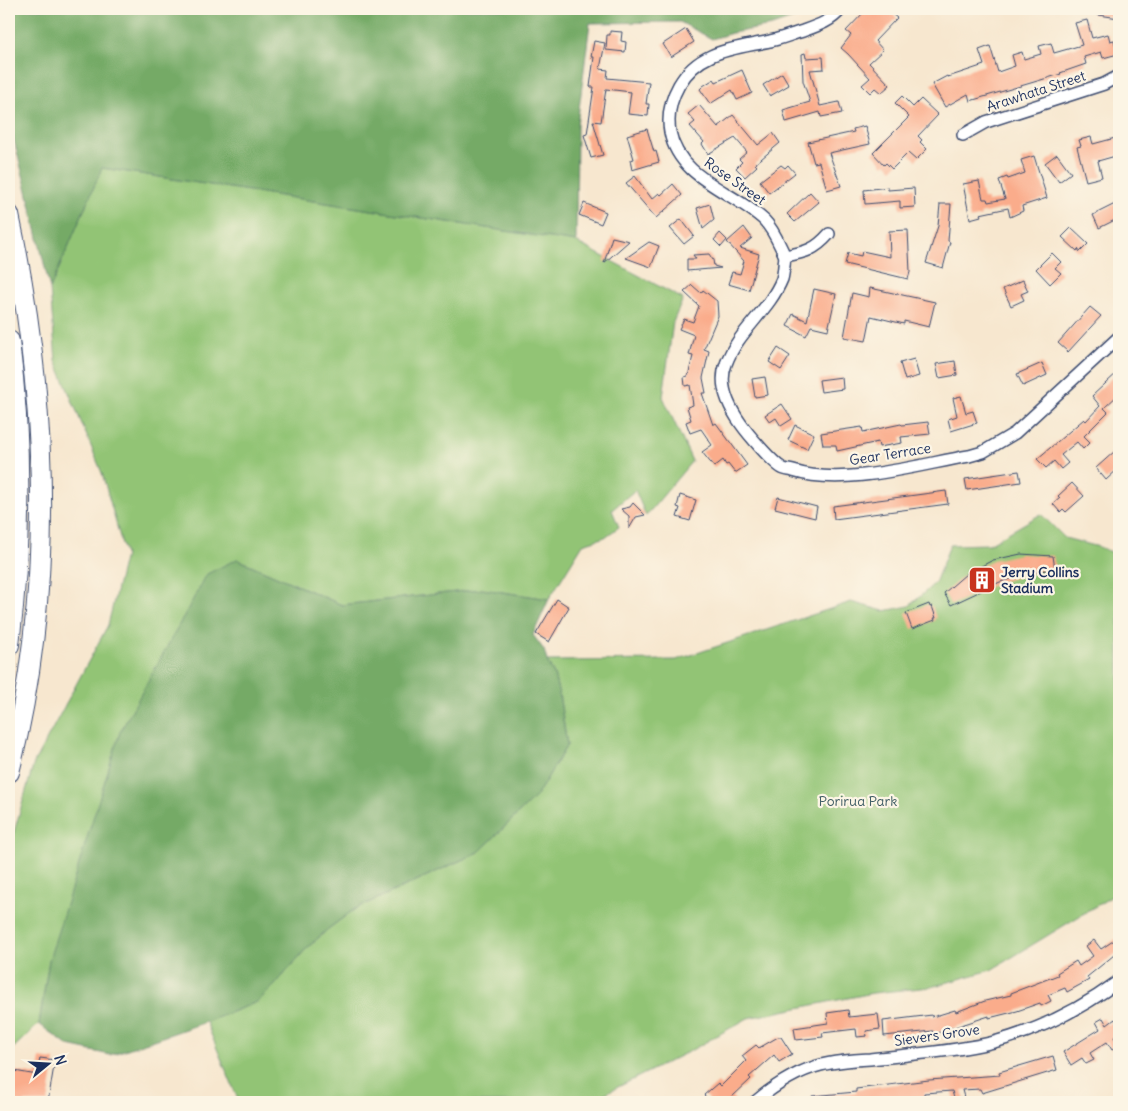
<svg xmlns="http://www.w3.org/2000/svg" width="1128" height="1111" viewBox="0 0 1128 1111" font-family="Delius,sans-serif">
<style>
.green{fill:#92c474;stroke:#567a69}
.forest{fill:#75aa66;stroke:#486c62}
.building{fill:#faac8b}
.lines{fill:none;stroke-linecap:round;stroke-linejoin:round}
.street-casing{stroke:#3c4b6f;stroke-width:14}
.highway-casing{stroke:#3c4b6f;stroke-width:22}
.street{stroke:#fff;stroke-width:11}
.highway{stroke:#fff;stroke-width:20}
.labels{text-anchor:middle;stroke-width:4.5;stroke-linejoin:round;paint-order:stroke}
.street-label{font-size:14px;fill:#1b2f5e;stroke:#fcf5e5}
.poi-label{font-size:14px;font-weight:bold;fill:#1b2f5e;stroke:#fcf5e5;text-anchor:start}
.park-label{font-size:14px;fill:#3f5c65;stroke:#fcf5e5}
</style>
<rect width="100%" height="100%" fill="#fcf5e5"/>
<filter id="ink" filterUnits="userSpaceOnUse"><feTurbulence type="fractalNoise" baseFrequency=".02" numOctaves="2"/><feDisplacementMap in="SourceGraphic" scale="10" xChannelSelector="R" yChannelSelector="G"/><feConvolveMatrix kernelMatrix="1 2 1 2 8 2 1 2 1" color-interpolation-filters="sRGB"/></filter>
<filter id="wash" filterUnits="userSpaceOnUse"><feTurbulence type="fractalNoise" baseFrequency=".0096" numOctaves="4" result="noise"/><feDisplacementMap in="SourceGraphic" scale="20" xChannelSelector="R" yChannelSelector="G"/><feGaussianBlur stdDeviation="1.12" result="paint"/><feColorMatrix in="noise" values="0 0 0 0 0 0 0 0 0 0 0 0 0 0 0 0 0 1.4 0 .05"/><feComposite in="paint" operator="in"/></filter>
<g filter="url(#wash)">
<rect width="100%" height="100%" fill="#f7e7cf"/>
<g class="green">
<polygon points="102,168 576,242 683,299 673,322 663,397 692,461 646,516 635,490 612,510 619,527 605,537 583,544 549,599 482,589 342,605 237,559 49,960 39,1024 9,1052 9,849 34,763 108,625 125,555 102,473 56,361 50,289"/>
<polygon points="1041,514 1065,538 1099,547 1119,555 1119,892 991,970 931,987 873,993 748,1018 690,1051 588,1102 239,1102 206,1022 257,1002 274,986 304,951 328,929 355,909 479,852 537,795 567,745 559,694 554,675 547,661 676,660 851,602 884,611 909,606 935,583 950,545 989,544"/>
</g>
<g class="forest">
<polygon points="16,9 818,9 814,12 772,26 732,33 712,39 680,22 590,23 577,125 576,242 102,168 50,289 27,191 9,121 9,14"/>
<polygon points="237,559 342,605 482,589 549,599 533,635 544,650 547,661 554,675 559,694 567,745 537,795 479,852 355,909 328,929 304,951 274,986 257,1002 206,1022 110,1055 68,1046 39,1024 49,960 120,732 207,574"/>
</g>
<g id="blocks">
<g class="building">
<polygon points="870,9 886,9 897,18 875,41 883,50 869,63 890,85 881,93 875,88 870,93 862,85 870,78 848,54 841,48 851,35 846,31 865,11 866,12"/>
<polygon points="1093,9 1119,9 1119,18 1092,14"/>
<polygon points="1087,20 1092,38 1108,34 1110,41 1114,40 1118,54 1103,58 1101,52 1084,57 1086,64 1060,73 1061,74 970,101 968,94 945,107 932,84 947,76 948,77 984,65 979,50 990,46 998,72 1015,66 1012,55 1022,52 1024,59 1041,54 1039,46 1051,43 1054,53 1082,45 1075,23"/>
<polygon points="686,29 694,42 671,57 663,44"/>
<polygon points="610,31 622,32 621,41 626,42 625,52 606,50 607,35 610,35"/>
<polygon points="594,41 605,43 600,69 608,70 607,78 649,82 646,104 649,104 648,116 628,114 631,92 606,89 601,122 593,121 603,155 591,158 584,135 587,134 594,87 590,87 594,57 591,57"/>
<polygon points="805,53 806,58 823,57 824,69 810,70 820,106 839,102 842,113 821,117 820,112 786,122 783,110 810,102 803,81 802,54"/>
<polygon points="742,70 752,93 737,100 732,90 710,104 700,89 703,86 714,79 716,82"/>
<polygon points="782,73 789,85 770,96 763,85"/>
<polygon points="902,96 913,107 921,99 938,115 918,136 922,140 920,142 927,149 916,160 908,153 892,169 886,163 884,165 873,153 909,117 895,103"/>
<polygon points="699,105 718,127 733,115 758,145 773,133 780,143 755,164 757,166 745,177 736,168 742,162 739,159 747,152 735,138 708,154 702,144 704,142 690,126 695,122 688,114"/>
<polygon points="865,126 870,144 829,153 841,186 827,190 819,162 814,163 808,142 854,132 853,129"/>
<polygon points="647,129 654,152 656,151 659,162 632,170 630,160 634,159 627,135"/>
<polygon points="1091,137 1093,144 1119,137 1119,155 1098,161 1102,177 1086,181 1077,147 1081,146 1079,140"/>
<polygon points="1057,154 1071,173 1059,182 1045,163"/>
<polygon points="1034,156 1047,198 1022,206 1023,211 1010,217 1008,208 980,214 981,216 970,219 963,184 979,181 983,199 987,199 988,202 1005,199 999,180 1007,177 1008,179 1025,173 1021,160"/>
<polygon points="781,165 785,168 788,165 795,173 769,193 760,181"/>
<polygon points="635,176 652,199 659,193 661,195 673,184 682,195 656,218 626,183"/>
<polygon points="888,187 888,190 914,188 915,207 900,208 900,201 865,204 864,190"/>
<polygon points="810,192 819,202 795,222 787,214"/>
<polygon points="584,203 606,212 601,224 579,215"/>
<polygon points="710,204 714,220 703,229 697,208"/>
<polygon points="940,204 951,204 948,241 950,242 943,268 926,263 938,226"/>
<polygon points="1115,204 1119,213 1119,218 1099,228 1093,215"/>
<polygon points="681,219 694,236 684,244 670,228"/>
<polygon points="744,227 752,238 740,248 759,254 749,290 728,284 732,272 740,274 744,261 727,242"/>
<polygon points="1071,228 1088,244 1080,252 1078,249 1077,251 1062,237"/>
<polygon points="908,230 910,272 908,279 845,264 848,253 861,256 862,251 890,257 889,231"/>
<polygon points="720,233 727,240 721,247 714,240"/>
<polygon points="612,237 629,241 604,263"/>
<polygon points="649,242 659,246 651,267 626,258"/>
<polygon points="1052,253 1061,262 1055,268 1061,273 1050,284 1036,269"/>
<polygon points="709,254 713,260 714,266 721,268 687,271 687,259 696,259 693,255"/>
<polygon points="1023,280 1028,291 1021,294 1024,300 1011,306 1003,289"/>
<polygon points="692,285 701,293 703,290 717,301 718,316 704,349 709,351 703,378 706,393 702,393 713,425 716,423 747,465 735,473 728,464 726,465 723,460 714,467 702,452 712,445 701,429 690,433 686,422 691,420 687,407 693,405 690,385 685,386 684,377 688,376 693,356 689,355 694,335 679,329 684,319 693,322 699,306 684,292"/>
<polygon points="870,288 935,302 929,327 904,321 904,324 871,316 866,341 844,337 852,293 869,297"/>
<polygon points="814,289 836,294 828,330 811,326 806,336 787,326 793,314 807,321"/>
<polygon points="1090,307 1101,316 1068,352 1058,343"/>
<polygon points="778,348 790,356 781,370 769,362"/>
<polygon points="914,359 919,376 905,380 900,363"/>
<polygon points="955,361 957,375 939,378 936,364"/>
<polygon points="1042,363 1047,375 1023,386 1017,374"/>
<polygon points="1119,371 1119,394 1104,408 1108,412 1084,436 1090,442 1083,449 1077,442 1061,455 1068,463 1061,469 1054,461 1046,468 1037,459 1084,419 1086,421 1100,406 1092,396"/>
<polygon points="765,377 768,395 755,397 752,379"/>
<polygon points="842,377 843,389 821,392 819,380"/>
<polygon points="961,396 966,413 973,411 977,423 951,431 948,419 957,416 953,398"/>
<polygon points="782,404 792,419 781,426 776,418 770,422 765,415"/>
<polygon points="928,422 930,434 901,437 902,443 879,447 878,442 837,451 836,445 823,445 821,433 862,427 863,432 901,424 902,425"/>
<polygon points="795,425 814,434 807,449 788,440"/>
<polygon points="1115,451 1119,455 1119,468 1106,480 1096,468"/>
<polygon points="1019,471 1021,482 967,490 965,479"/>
<polygon points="1072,483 1084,496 1066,512 1063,509 1060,512 1053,504 1060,498 1058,496"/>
<polygon points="946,491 948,504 834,519 833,506"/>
<polygon points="680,495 696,500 690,521 677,517 680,508 677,507"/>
<polygon points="778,497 817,507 815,518 775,508"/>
<polygon points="633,503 645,515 636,517 629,529 629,516 621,509 630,507"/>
<polygon points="1021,554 1053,556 1055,569 1040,571 1000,582 951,605 944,593 966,574 993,560"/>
<polygon points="557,599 569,607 549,642 536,634"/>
<polygon points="929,604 930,607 932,606 936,618 934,618 935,620 912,629 906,613"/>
<polygon points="1119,937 1119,951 1087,977 1089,980 1067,992 1065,988 1048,995 1051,1001 1041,1006 1040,1003 1017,1011 989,1018 989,1016 934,1034 933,1031 884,1036 883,1021 932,1015 932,1017 955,1010 956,1012 985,1001 1011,995 1011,993 1058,975 1057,973 1076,961 1079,966 1093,956 1086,946 1094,940 1101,949"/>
<polygon points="848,1010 849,1017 878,1014 880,1029 866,1031 867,1036 857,1037 856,1029 822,1033 823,1037 796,1040 794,1028 828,1023 827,1013"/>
<polygon points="1103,1018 1107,1025 1115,1019 1119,1025 1119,1034 1114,1037 1119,1046 1112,1050 1107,1042 1090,1053 1094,1060 1086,1064 1082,1058 1071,1065 1063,1052 1100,1029 1096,1022"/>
<polygon points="778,1037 781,1037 792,1054 779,1062 774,1055 749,1077 751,1079 732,1097 737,1102 711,1102 704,1095 718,1083 721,1086 746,1061 742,1056 756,1045 759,1048"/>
<polygon points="1053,1056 1057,1070 982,1093 980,1089 962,1090 965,1101 959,1102 955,1102 952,1091 924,1093 924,1096 881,1102 812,1102 812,1096 856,1092 856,1089 929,1080 1000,1075 999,1072"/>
<polygon points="40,1058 55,1060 48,1102 9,1102 9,1070 37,1075"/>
</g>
</g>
</g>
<g filter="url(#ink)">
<use href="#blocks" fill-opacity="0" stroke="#3c4b6f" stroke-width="1"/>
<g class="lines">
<g class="street-casing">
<g id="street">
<polyline points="963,135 986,122 1104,84 1119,76"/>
<path d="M829,234C815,250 806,252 785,256C779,244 774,230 764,220C733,191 679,179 670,132C667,115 670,101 679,85C699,50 734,49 770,41C781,39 792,34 803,31C817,26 832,21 841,9"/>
<path d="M785,256C784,263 784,272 782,279C769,311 738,331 726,364C718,384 729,407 741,424C748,434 772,462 782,468C785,470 790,470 793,471C844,487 917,465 969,456L983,452L1015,433L1119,337"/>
<path d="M755,1102C774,1086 797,1071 821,1065C837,1061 853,1060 870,1059C910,1054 954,1052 994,1042C1039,1030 1081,1009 1119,981"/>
</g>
</g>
<g class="highway-casing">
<g id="highway">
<path d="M9,215C48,398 55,589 9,772"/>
<path d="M9,341C22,443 21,544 9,645"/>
</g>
</g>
<use href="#street" class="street"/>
<use href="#highway" class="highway"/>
</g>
</g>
<defs>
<g id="building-square" transform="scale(1.4375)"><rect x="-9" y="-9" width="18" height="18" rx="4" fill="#c8321e" stroke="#fcf5e5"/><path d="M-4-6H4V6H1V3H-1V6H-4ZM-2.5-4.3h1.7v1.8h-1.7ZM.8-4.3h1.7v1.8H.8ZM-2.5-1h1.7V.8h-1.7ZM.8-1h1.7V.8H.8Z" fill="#fff"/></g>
</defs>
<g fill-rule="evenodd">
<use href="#building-square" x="982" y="580"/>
</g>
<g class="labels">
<g class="street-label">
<text transform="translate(1036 91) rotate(-18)" y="5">Arawhata Street</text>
<text transform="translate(735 181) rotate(35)" y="5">Rose Street</text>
<text transform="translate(890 454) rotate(-9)" y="5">Gear Terrace</text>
<text transform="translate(937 1035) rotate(-8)" y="5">Sievers Grove</text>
</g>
<g class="poi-label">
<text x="1001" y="577">Jerry Collins<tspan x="1001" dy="16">Stadium</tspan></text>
</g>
<g class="park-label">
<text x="858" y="806">Porirua Park</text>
</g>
</g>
<rect width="1128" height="1111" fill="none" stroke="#fcf5e5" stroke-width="30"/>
<g transform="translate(48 1064) rotate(72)" stroke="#fcf5e5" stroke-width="4" paint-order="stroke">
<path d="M0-4L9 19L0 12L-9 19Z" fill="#1b2f5e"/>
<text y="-8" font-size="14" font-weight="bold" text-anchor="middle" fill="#1b2f5e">N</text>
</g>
</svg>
